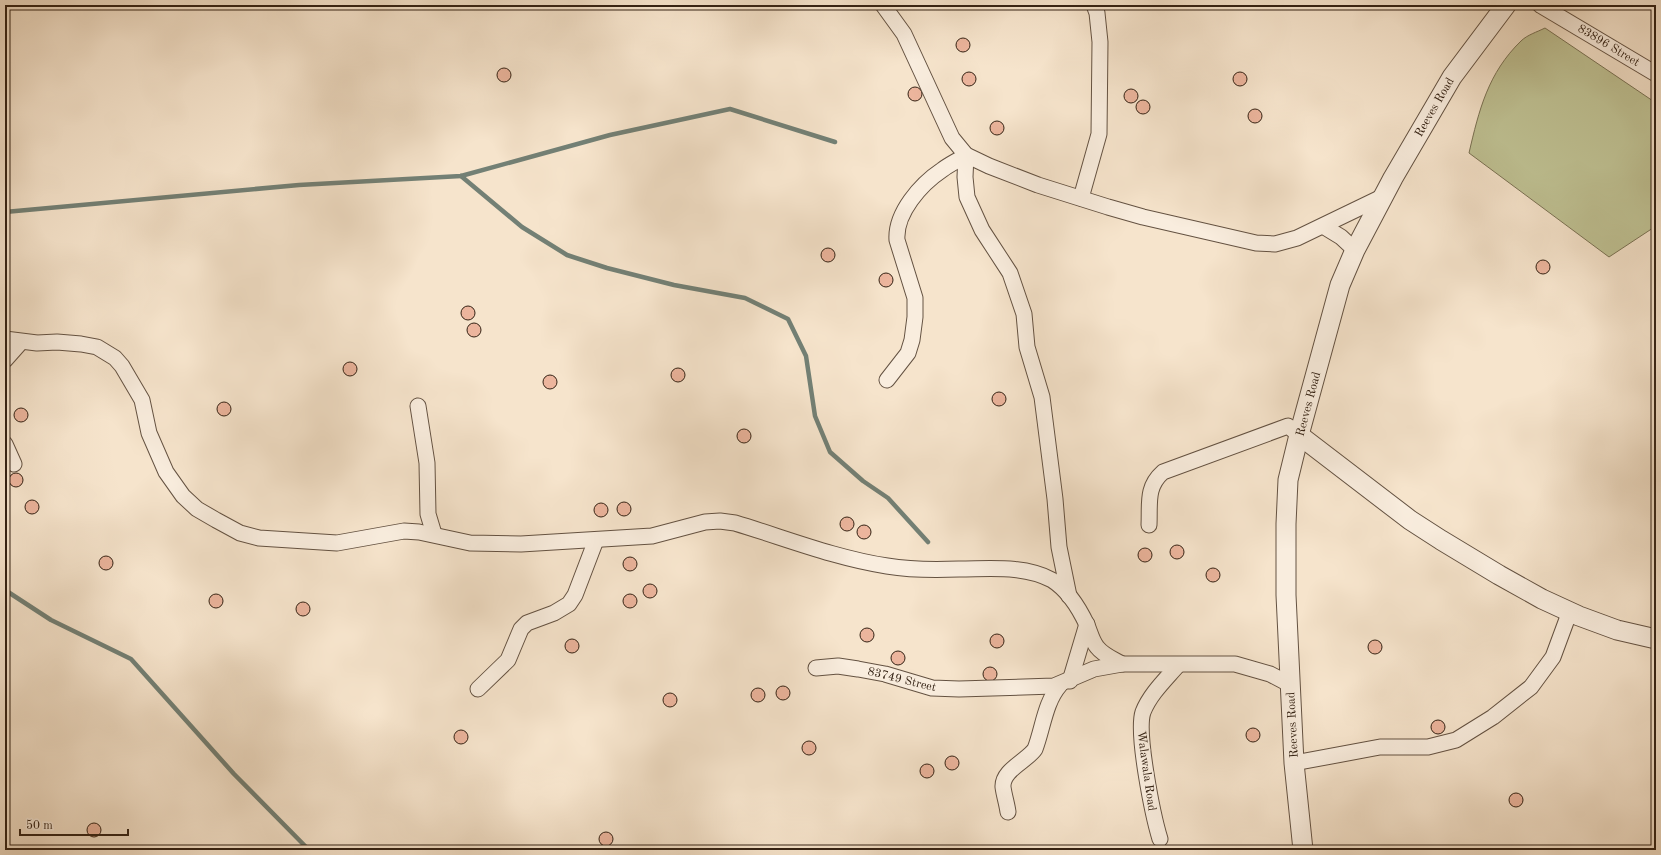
<svg xmlns="http://www.w3.org/2000/svg" width="1661" height="855" viewBox="0 0 1661 855" font-family="'Old Standard TT',serif">
<style>
.green{fill:#c0c395;stroke:#7a7254}
.lines{fill:none;stroke-linecap:round;stroke-linejoin:round}
.stream{stroke:#738075;stroke-width:4.5}
.building{fill:#ecb59d;stroke:#342214}
.minor-casing{stroke:#645242;stroke-width:17}
.tertiary-casing{stroke:#645242;stroke-width:21}
.minor{stroke:#f9edde;stroke-width:15}
.tertiary{stroke:#f9edde;stroke-width:19}
.labels{text-anchor:middle;stroke-width:3;stroke-linejoin:round;paint-order:stroke}
.street-label{font-size:12px;fill:#342214;stroke:#f9edde}
</style>
<rect width="100%" height="100%" fill="#f6e4cc"/>
<filter id="stains"><feTurbulence type="fractalNoise" baseFrequency=".005" numOctaves="4"/><feColorMatrix values="0 0 0 0 .2 0 0 0 0 .09 0 0 0 0 .02 0 0 0 .5 -.17"/></filter>
<radialGradient id="worn" r=".72"><stop offset=".6" stop-color="#630" stop-opacity="0"/><stop offset="1" stop-color="#630" stop-opacity=".3"/></radialGradient>
<path class="green" d="M1545,28L1656,103V226L1609,257L1469,153C1479,110 1488,73 1521,41C1527,35 1537,32 1545,28Z"/>
<g class="lines">
<g class="stream">
<polyline points="461,176 522,227 567,255 607,268 674,285 745,298 788,319 806,356 815,416 830,452 863,481 888,498 928,542"/>
<polyline points="5,212 299,185 461,176 610,135 730,109 835,142"/>
<polyline points="5,590 51,620 131,659 234,774 309,850"/>
</g>
</g>
<g class="building">
<circle cx="963" cy="45" r="7"/>
<circle cx="504" cy="75" r="7"/>
<circle cx="969" cy="79" r="7"/>
<circle cx="1240" cy="79" r="7"/>
<circle cx="915" cy="94" r="7"/>
<circle cx="1131" cy="96" r="7"/>
<circle cx="1143" cy="107" r="7"/>
<circle cx="1255" cy="116" r="7"/>
<circle cx="997" cy="128" r="7"/>
<circle cx="828" cy="255" r="7"/>
<circle cx="1543" cy="267" r="7"/>
<circle cx="886" cy="280" r="7"/>
<circle cx="468" cy="313" r="7"/>
<circle cx="474" cy="330" r="7"/>
<circle cx="350" cy="369" r="7"/>
<circle cx="678" cy="375" r="7"/>
<circle cx="550" cy="382" r="7"/>
<circle cx="999" cy="399" r="7"/>
<circle cx="224" cy="409" r="7"/>
<circle cx="21" cy="415" r="7"/>
<circle cx="744" cy="436" r="7"/>
<circle cx="16" cy="480" r="7"/>
<circle cx="32" cy="507" r="7"/>
<circle cx="624" cy="509" r="7"/>
<circle cx="601" cy="510" r="7"/>
<circle cx="847" cy="524" r="7"/>
<circle cx="864" cy="532" r="7"/>
<circle cx="1177" cy="552" r="7"/>
<circle cx="1145" cy="555" r="7"/>
<circle cx="106" cy="563" r="7"/>
<circle cx="630" cy="564" r="7"/>
<circle cx="1213" cy="575" r="7"/>
<circle cx="650" cy="591" r="7"/>
<circle cx="216" cy="601" r="7"/>
<circle cx="630" cy="601" r="7"/>
<circle cx="303" cy="609" r="7"/>
<circle cx="867" cy="635" r="7"/>
<circle cx="997" cy="641" r="7"/>
<circle cx="572" cy="646" r="7"/>
<circle cx="1375" cy="647" r="7"/>
<circle cx="898" cy="658" r="7"/>
<circle cx="990" cy="674" r="7"/>
<circle cx="783" cy="693" r="7"/>
<circle cx="758" cy="695" r="7"/>
<circle cx="670" cy="700" r="7"/>
<circle cx="1438" cy="727" r="7"/>
<circle cx="1253" cy="735" r="7"/>
<circle cx="461" cy="737" r="7"/>
<circle cx="809" cy="748" r="7"/>
<circle cx="952" cy="763" r="7"/>
<circle cx="927" cy="771" r="7"/>
<circle cx="1516" cy="800" r="7"/>
<circle cx="94" cy="830" r="7"/>
<circle cx="606" cy="839" r="7"/>
</g>
<g class="lines">
<g class="minor-casing">
<g id="minor">
<polyline points="883,5 904,34 952,138 966,155 989,166 1038,185 1108,207 1143,217 1256,243 1275,244 1297,238 1382,197"/>
<polyline points="1540,5 1656,74"/>
<polyline points="966,155 965,177 967,197 982,230 1010,273 1024,314 1027,347 1042,397 1055,499 1059,547 1069,596"/>
<polyline points="1081,198 1099,134 1100,42 1097,13 1094,5"/>
<polyline points="1323,226 1341,237 1355,250"/>
<path d="M5,339L37,343L57,342L81,344L97,347L115,358L122,366L142,400L149,433L166,472L183,496L197,509L216,520L240,533L259,538L337,543L404,531L419,532L470,543L521,544L652,536L705,522L720,521L735,523C785,538 835,558 887,566C911,570 935,570 959,569C990,569 1024,565 1052,580C1068,590 1079,608 1087,625C1090,632 1092,641 1097,647C1103,655 1113,659 1122,664"/>
<polyline points="5,360 21,342"/>
<path d="M887,380L908,353L912,340L915,317V298L897,240C895,213 921,184 942,170C950,164 959,160 966,155"/>
<polyline points="418,406 427,463 428,514 434,534"/>
<polyline points="5,444 14,464"/>
<path d="M1149,525C1150,503 1146,487 1163,472L1288,426L1299,435"/>
<polyline points="816,668 838,666 858,669 885,674 932,688 959,689 1054,686 1094,669 1122,664 1235,664 1270,674 1291,685"/>
<polyline points="1070,681 1087,624"/>
<polyline points="478,689 508,660 521,629 527,623 554,613 569,604 575,595 596,540"/>
<polyline points="1294,763 1380,747 1428,747 1456,740 1493,717 1531,687 1553,657 1570,611"/>
<path d="M1008,812C1007,804 1004,795 1003,787C1002,770 1027,761 1035,749C1043,728 1045,702 1060,685"/>
<path d="M1160,839C1153,816 1136,733 1143,712C1150,694 1166,679 1178,665"/>
</g>
</g>
<g class="tertiary-casing">
<g id="tertiary">
<polyline points="1299,435 1410,520 1441,540 1499,575 1542,599 1579,616 1617,630 1656,639"/>
<polyline points="1303,850 1294,763 1286,595 1286,524 1288,480 1299,435 1340,285 1355,250 1393,178 1452,77 1506,5"/>
</g>
</g>
<use href="#minor" class="minor"/>
<use href="#tertiary" class="tertiary"/>
</g>
<g class="labels">
<g class="street-label">
<text transform="translate(1609 45) rotate(31)" y="4">83896 Street</text>
<text transform="translate(1434 107) rotate(-60)" y="4">Reeves Road</text>
<text transform="translate(1308 404) rotate(-75)" y="4">Reeves Road</text>
<text transform="translate(902 679) rotate(14)" y="4">83749 Street</text>
<text transform="translate(1292 725) rotate(-93)" y="4">Reeves Road</text>
<text transform="translate(1147 771) rotate(82)" y="4">Walawala Road</text>
</g>
</g>
<rect width="1661" height="855" fill="none" stroke="#f6e4cc" stroke-width="20"/>
<rect x="6" y="6" width="1649" height="843" fill="none" stroke="#342214" stroke-width="2"/>
<rect x="10" y="10" width="1641" height="835" fill="none" stroke="#342214"/>
<path d="M20 829v6h108v-6" fill="none" stroke="#342214" stroke-width="2"/>
<text x="26" y="829" font-size="12" fill="#342214" stroke="#f9edde" stroke-width="3" paint-order="stroke">50 m</text>
<rect width="100%" height="100%" filter="url(#stains)"/>
<rect width="100%" height="100%" fill="url(#worn)"/>
</svg>
